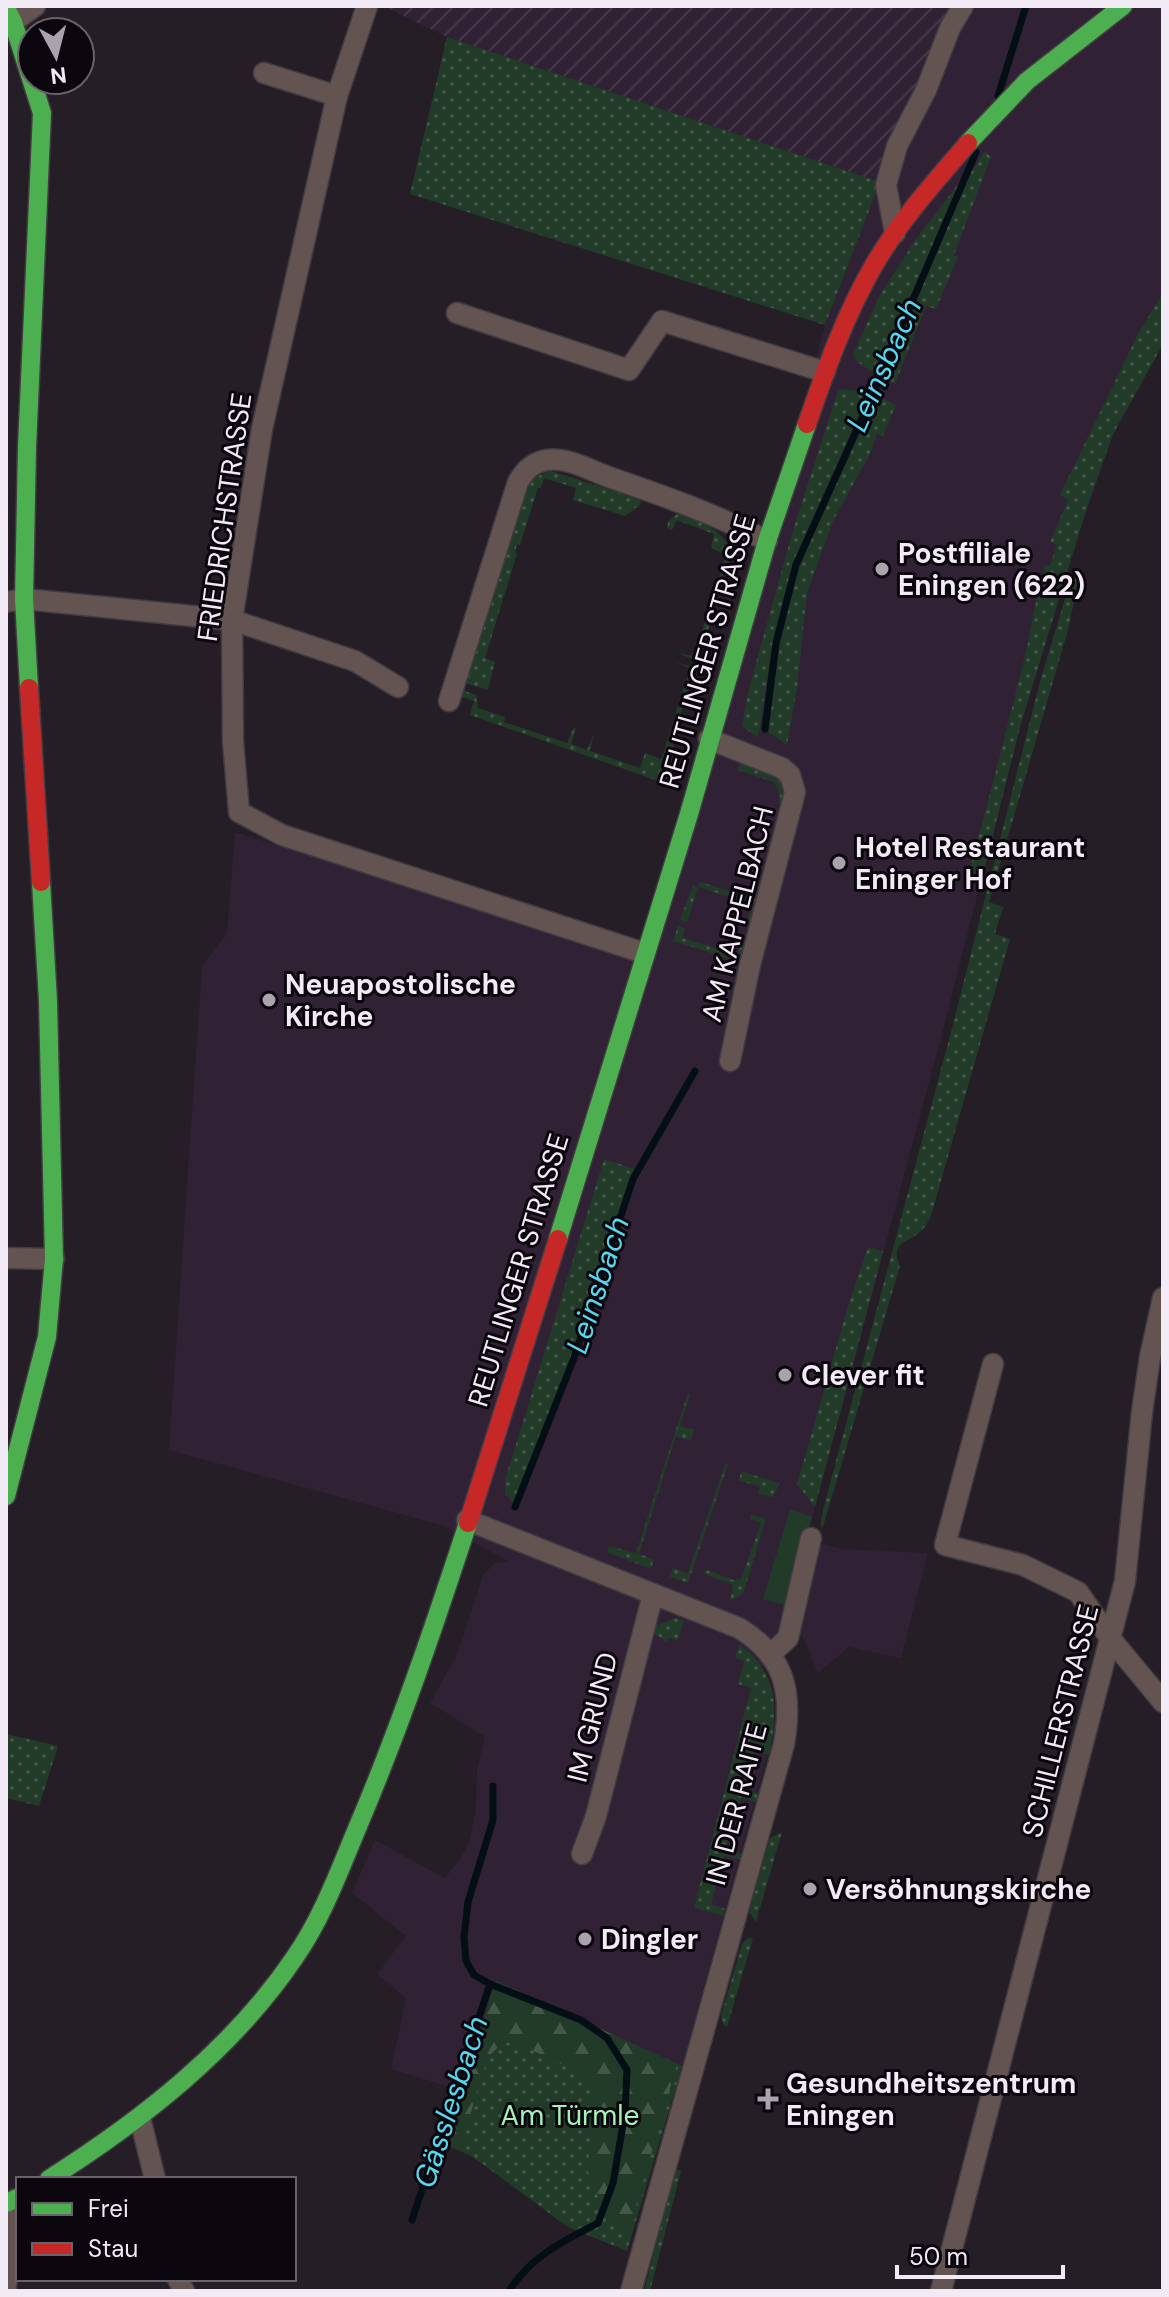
<svg xmlns="http://www.w3.org/2000/svg" width="1169" height="2297" viewBox="0 0 1169 2297" font-family="'DM Sans',sans-serif">
<style>
.built{fill:#302134}
.industrial{fill:url(#industrial-furrows)}
.grass{fill:url(#grass-dots)}
.forest{fill:url(#forest-firs)}
.pitch{fill:#223b29}
.lines{fill:none;stroke-linecap:round;stroke-linejoin:round}
.stream{stroke:#030f14;stroke-width:7}
.street-casing{stroke:#413b42;stroke-width:23}
.fast-casing{stroke:#413b42;stroke-width:21}
.jam-casing{stroke:#413b42;stroke-width:21}
.street{stroke:#635452;stroke-width:20}
.fast{stroke:#4caf50;stroke-width:18}
.jam{stroke:#c62828;stroke-width:18}
.poi-dot{fill:#aaa3ad;stroke:#0c070e;stroke-width:3}
.labels{text-anchor:middle;stroke-width:6;stroke-linejoin:round;paint-order:stroke}
.street-label{font-size:28px;fill:#f2eaf5;stroke:#0c070e}
.poi-label{font-size:28px;font-weight:bold;fill:#f2eaf5;stroke:#0c070e;text-anchor:start}
.park-label{font-size:28px;fill:#a1f3b7;stroke:#0c070e}
.water-label{font-size:30px;font-style:italic;fill:#57d7ee;stroke:#0c070e}
</style>
<defs>
<pattern id="industrial-furrows" width="10" height="10" patternUnits="userSpaceOnUse" patternTransform="scale(2)"><rect width="10" height="10" fill="#302134"/><path d="M-1 1l2-2M0 10L10 0M9 11l2-2" fill="none" stroke="#443748"/></pattern>
<pattern id="grass-dots" width="8" height="8" patternUnits="userSpaceOnUse" patternTransform="scale(2)"><rect width="8" height="8" fill="#223b29"/><path d="M2 2h.1M6 6h.1" fill="none" stroke="#435849" stroke-width="1.8" stroke-linecap="round"/></pattern>
<pattern id="forest-firs" width="22" height="20" patternUnits="userSpaceOnUse" patternTransform="scale(2)"><rect width="22" height="20" fill="#223b29"/><path d="M5 1l3.5 6h-7zM16 11l3.5 6h-7z" fill="#435849"/></pattern>
</defs>
<rect width="100%" height="100%" fill="#251e26"/>
<polygon class="built" points="968,6 1163,6 1163,344 1113,435 1059,592 1020,727 942,1034 806,1541 844,1549 928,1553 901,1658 849,1647 818,1673 804,1639 797,1633 776,1657 761,1667 774,1695 775,1727 682,2066 497,1982 462,2091 391,2069 406,1998 377,1974 406,1936 352,1893 375,1840 445,1878 460,1859 469,1842 476,1810 477,1769 485,1737 430,1703 458,1652 483,1575 495,1563 510,1562 441,1525 169,1450 202,966 227,933 235,832 636,957 769,546 825,325 880,182"/>
<polygon class="industrial" points="383,6 968,6 880,182 447,37"/>
<g class="grass">
<polygon points="447,37 880,182 825,325 410,194"/>
<polygon points="985,151 991,157 954,255 958,257 936,309 926,306 895,384 882,378 970,174"/>
<polygon points="959,183 877,375 856,361 853,354 880,295 916,239"/>
<path d="M1163,293V344L1113,434L1087,507L1020,727L982,878L969,872C989,800 1007,728 1025,656C1032,625 1036,595 1045,565L1050,566L1057,545L1050,542L1068,500L1060,495L1138,334Z"/>
<polygon points="844,389 869,392 792,565 774,637 758,738 742,726 749,688 794,527 838,391"/>
<polygon points="876,395 896,405 883,436 877,434 870,454 833,521 807,593 797,688 787,745 768,732 780,644 799,566"/>
<polygon points="551,471 640,499 641,504 625,516 573,500 576,488 544,478 541,488 538,488 520,545 517,545 515,552 517,554 485,658 495,662 488,690 465,683 526,487 536,477"/>
<path d="M678,513C701,523 723,528 732,553L698,661L677,653L694,656L726,555L711,548L714,534L677,520L672,530L667,528L668,522Z"/>
<path d="M1072,576L1079,578L1068,630L989,902L1003,907L995,934L1010,939L931,1216C928,1221 927,1225 923,1229C912,1242 888,1241 900,1266L822,1530L821,1519L824,1506L950,1036L1041,678Z"/>
<polygon points="675,662 696,668 674,734 673,772 670,785 470,715 474,701 460,696 462,690 476,695 478,708 505,717 504,722 567,743 573,729 576,728 571,744 587,750 594,734 590,751 640,768 645,753 661,759 663,754 690,668"/>
<polygon points="740,761 781,776 787,785 783,805 778,803 780,796 774,782 738,770"/>
<polygon points="700,882 760,900 754,923 747,921 752,904 698,887 687,922 680,920 693,885 698,887"/>
<polygon points="678,926 685,928 683,938 737,955 742,941 749,943 743,963 673,941"/>
<polygon points="604,1159 635,1169 571,1357 513,1503 505,1494 505,1480"/>
<polygon points="868,1247 883,1251 815,1507 797,1484 848,1306"/>
<polygon points="688,1393 690,1394 680,1426 694,1430 691,1441 676,1436 639,1554 654,1559 651,1569 607,1552 609,1546 636,1553"/>
<polygon points="725,1464 728,1464 688,1583 670,1577 673,1568 688,1573"/>
<polygon points="741,1471 779,1483 774,1497 758,1494 760,1486 739,1481"/>
<polygon points="751,1514 766,1519 743,1594 730,1601 733,1585 703,1573 707,1570 733,1580 741,1579 761,1523 750,1519"/>
<polygon points="675,1618 684,1621 678,1640 668,1638 667,1642 652,1632 658,1625"/>
<path d="M739,1645C780,1672 778,1712 769,1755L754,1751L744,1788L758,1793L756,1802L741,1798L726,1849L741,1854L740,1859L724,1856L711,1904L725,1909L724,1916L694,1908L751,1688L738,1684L744,1661L735,1658Z"/>
<polygon points="6,1734 58,1746 39,1806 6,1798"/>
<polygon points="782,1832 756,1922 749,1912 770,1838"/>
<polygon points="748,1938 753,1938 727,2027 723,2024 721,2016 742,1944"/>
<polygon points="496,1981 682,2066 627,2251 568,2227 473,2157 445,2144"/>
<polygon points="676,2169 681,2171 650,2291 644,2291"/>
</g>
<polygon class="forest" points="496,1981 677,2064 626,2241 587,2178 594,2098 592,2084 580,2073 513,2041 500,2045 488,2057 459,2150 445,2144"/>
<polygon class="pitch" points="790,1509 812,1517 787,1606 763,1599"/>
<g class="lines">
<g class="stream">
<polyline points="998,96 1026,6"/>
<polyline points="765,729 776,643 796,565 869,403 976,152"/>
<polyline points="515,1507 574,1358 633,1179 695,1071"/>
<path d="M493,1786V1820L468,1902L464,1937L466,1961L474,1975L490,1984L581,2020L607,2038L627,2070L625,2113L613,2183L598,2223C564,2241 531,2256 509,2291"/>
<polyline points="412,2220 490,1984"/>
</g>
<g class="street-casing">
<g id="street">
<polyline points="367,6 337,96 262,429 232,620 233,741 239,812 282,835 644,953"/>
<polyline points="13,22 35,6"/>
<polyline points="264,73 337,96"/>
<polyline points="895,233 886,185 897,146 926,90 950,28 963,6"/>
<polyline points="457,313 629,370 662,321 825,372"/>
<polyline points="6,602 24,599 232,620 355,661 398,687"/>
<path d="M449,701L518,482C525,470 533,462 547,460C566,457 588,469 606,476C661,495 716,514 767,541"/>
<polyline points="709,739 782,768 790,775 795,792 750,965 730,1061"/>
<polyline points="6,1258 54,1259"/>
<polyline points="993,1364 945,1545 1023,1565 1078,1592 1110,1638 1163,1702"/>
<path d="M467,1520L739,1628C785,1656 793,1692 784,1744L631,2291"/>
<polyline points="771,1654 788,1638 811,1538"/>
<polyline points="582,1854 596,1816 653,1594"/>
<polyline points="140,2118 155,2179"/>
<polyline points="178,2279 184,2291"/>
<polyline points="6,2286 16,2199"/>
<polyline points="941,2291 1125,1581 1142,1412 1150,1357 1163,1298"/>
</g>
</g>
<g class="fast-casing">
<g id="fast">
<polyline points="6,8 13,22 42,113 27,447 24,599 29,688"/>
<polyline points="968,143 1027,81 1123,6"/>
<polyline points="558,1239 689,814 767,541 807,424"/>
<polyline points="6,1496 47,1337 54,1259 48,1001 41,882"/>
<path d="M49,2179C142,2120 233,2049 295,1957C322,1918 338,1874 356,1831C399,1730 434,1627 468,1523"/>
<polyline points="6,2203 18,2198"/>
</g>
</g>
<g class="jam-casing">
<g id="jam">
<path d="M807,424C826,369 845,315 874,265C900,220 935,182 968,143"/>
<polyline points="29,688 41,882"/>
<polyline points="468,1523 558,1239"/>
</g>
</g>
<use href="#street" class="street"/>
<use href="#fast" class="fast"/>
<use href="#jam" class="jam"/>
</g>
<g class="poi-dot">
<circle cx="882" cy="569" r="8"/>
<circle cx="839" cy="863" r="8"/>
<circle cx="269" cy="1000" r="8"/>
<circle cx="785" cy="1375" r="8"/>
<circle cx="810" cy="1889" r="8"/>
<circle cx="585" cy="1939" r="8"/>
<path d="M764 2087h8v8h8v8h-8v8h-8v-8h-8v-8h8z"/>
</g>
<g class="labels">
<g class="street-label">
<text transform="translate(224 517) rotate(-82)" y="10">FRIEDRICHSTRASSE</text>
<text transform="translate(707 651) rotate(-74)" y="10">REUTLINGER STRASSE</text>
<text transform="translate(737 914) rotate(-76)" y="10">AM KAPPELBACH</text>
<text transform="translate(518 1270) rotate(-73)" y="10">REUTLINGER STRASSE</text>
<text transform="translate(592 1717) rotate(-76)" y="10">IM GRUND</text>
<text transform="translate(1060 1721) rotate(-76)" y="10">SCHILLERSTRASSE</text>
<text transform="translate(736 1804) rotate(-75)" y="10">IN DER RAITE</text>
</g>
<g class="poi-label">
<text x="898" y="563">Postfiliale<tspan x="898" dy="32">Eningen (622)</tspan></text>
<text x="855" y="857">Hotel Restaurant<tspan x="855" dy="32">Eninger Hof</tspan></text>
<text x="285" y="994">Neuapostolische<tspan x="285" dy="32">Kirche</tspan></text>
<text x="801" y="1385">Clever fit</text>
<text x="826" y="1899">Versöhnungskirche</text>
<text x="601" y="1949">Dingler</text>
<text x="786" y="2093">Gesundheitszentrum<tspan x="786" dy="32">Eningen</tspan></text>
</g>
<g class="park-label">
<text x="570" y="2125">Am Türmle</text>
</g>
<g class="water-label">
<text transform="translate(884 365) rotate(-66)" y="10">Leinsbach</text>
<text transform="translate(598 1285) rotate(-72)" y="10">Leinsbach</text>
<text transform="translate(451 2102) rotate(-72)" y="10">Gässlesbach</text>
</g>
</g>
<rect width="1169" height="2297" fill="none" stroke="#f2eaf5" stroke-width="16"/>
<rect x="16" y="2177" width="280" height="104" fill="#0c070e" stroke="#68626a" stroke-width="2"/>
<rect x="32" y="2203" width="40" height="12" fill="#4caf50" stroke="#68626a" stroke-width="2"/>
<text x="88" y="2217" font-size="24" fill="#f2eaf5">Frei</text>
<rect x="32" y="2243" width="40" height="12" fill="#c62828" stroke="#68626a" stroke-width="2"/>
<text x="88" y="2257" font-size="24" fill="#f2eaf5">Stau</text>
<g transform="translate(56 56) rotate(173)"><circle r="38" fill="#0c070e" stroke="#68626a" stroke-width="2"/>
<path d="M0-6L14 30L0 20L-14 30Z" fill="#aaa3ad"/>
<text y="-12" font-size="22" font-weight="bold" text-anchor="middle" fill="#f2eaf5">N</text>
</g>
<path d="M897 2265v12h166v-12" fill="none" stroke="#f2eaf5" stroke-width="4"/>
<text x="909" y="2265" font-size="24" fill="#f2eaf5" stroke="#0c070e" stroke-width="6" paint-order="stroke">50 m</text>
</svg>
